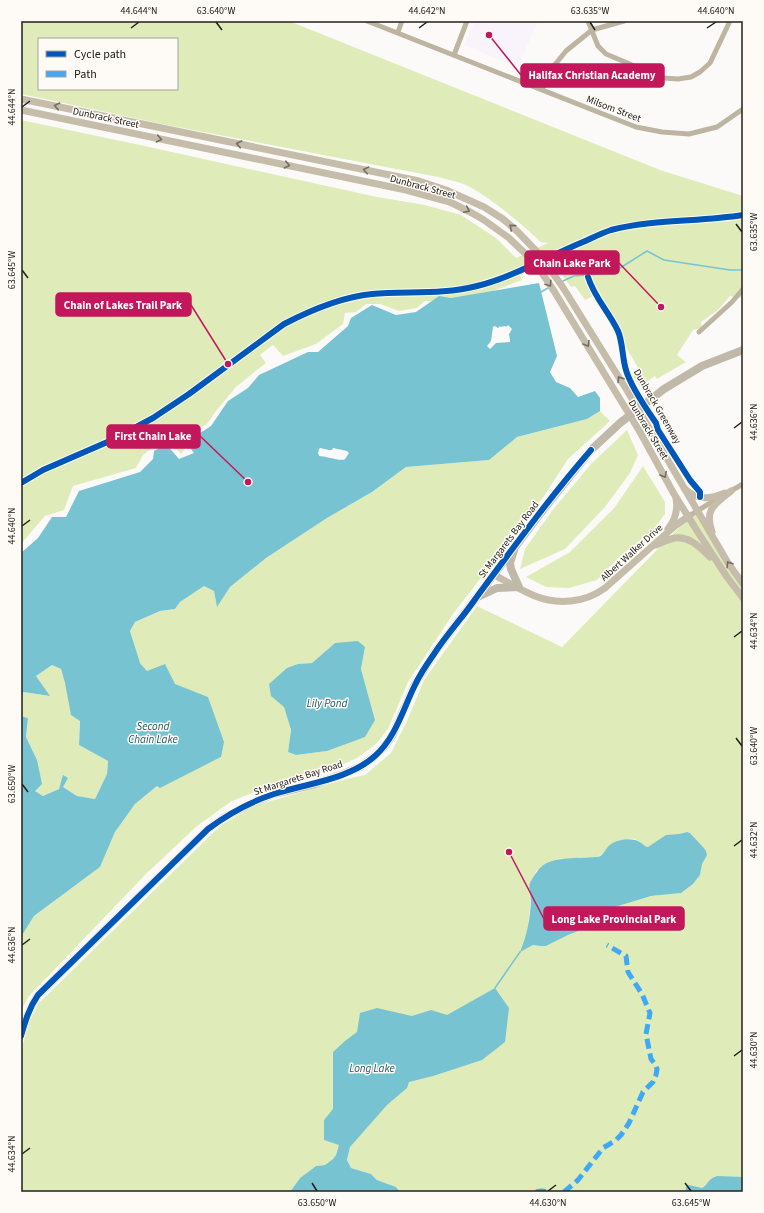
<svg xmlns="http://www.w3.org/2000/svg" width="764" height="1213" viewBox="0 0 764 1213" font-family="'Source Sans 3',sans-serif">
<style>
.education{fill:#f9f3fb}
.green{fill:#dfecba;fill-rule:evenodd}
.water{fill:#78c3d2;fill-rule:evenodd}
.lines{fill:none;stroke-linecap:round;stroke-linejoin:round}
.stream{stroke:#78c3d2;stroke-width:1.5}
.street{stroke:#bdb4a2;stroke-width:5}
.secondary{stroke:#c5bcaa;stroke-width:7}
.primary{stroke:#c0b9aa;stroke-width:8}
.quiet{stroke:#3fa9f5;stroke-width:5;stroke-dasharray:10 5;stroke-linecap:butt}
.cycleway-casing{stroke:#fefbf6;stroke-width:8}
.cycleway{stroke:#0057b8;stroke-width:6}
.oneway{stroke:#746e62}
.ticks{fill:none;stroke:#22201b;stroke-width:1.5}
.labels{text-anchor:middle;stroke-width:3;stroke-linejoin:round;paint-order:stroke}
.street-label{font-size:10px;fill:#22201b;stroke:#fefbf6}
.water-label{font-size:11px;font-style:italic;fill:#1f5a66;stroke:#fefbf6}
.leader{fill:none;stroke:#c2185b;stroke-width:1.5}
.callout-dot{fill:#c2185b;stroke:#fefbf6;stroke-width:1.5}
.callout{fill:#c2185b;stroke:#c2185b;stroke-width:1.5}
.callout-label{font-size:11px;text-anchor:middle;font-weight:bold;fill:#fff}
.neatline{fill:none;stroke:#22201b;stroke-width:1.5}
.ticks-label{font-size:10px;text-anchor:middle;fill:#22201b}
</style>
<rect width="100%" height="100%" fill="#fcfaf8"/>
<polygon class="education" points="475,21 538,21 518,67 464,45"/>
<g class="green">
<path d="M21,21H289L660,170L743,196V297L740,298L730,296L718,310L701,322L702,328L693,330L677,355L686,362L657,379L655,376L640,387L633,376L640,371L595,295L585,300L575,286L571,287L561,273L553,266L551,261L520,275L522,280L488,293L437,301H425L417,308L399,311L380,304H366L356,312L345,313L343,324L316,344L283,356L273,345L260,355L266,363L236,387L216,411L207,424L183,437L184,450L181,454L165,438L143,455L136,468L73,486L64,510L45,516L21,544V120L140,145L377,197L425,205L461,215L496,238L516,258L548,243L541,242C519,222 496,202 470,187C461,182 449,180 438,177L167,125L21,94ZM39,39H177V89H39Z"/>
<path d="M600,411L610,421L568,459L544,496L453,614L408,682L388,729L376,744L357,758L339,766L275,784L232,801L197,826L146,874L29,996L21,1010V937L34,916L100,867L115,832L135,804L157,786L187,774L221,757L208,697C192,691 150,678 141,664C136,657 133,640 130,631L135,622L160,611L175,609L180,602L205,585L214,591L217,606L230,587L266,558L327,518L372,492L406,467L488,460L517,437L587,419ZM335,643L365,647L361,669L375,720L327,751L296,755L288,752L291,730L284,707L298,664L312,663Z"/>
<polygon points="627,430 638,455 630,473 605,507 565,549 520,569 525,549 552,511 591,464"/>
<polygon points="643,466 665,502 665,514 653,530 619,557 597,580 569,588 546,587 526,577 570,552 615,507"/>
<path d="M694,512L743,585V1192H732L719,1176L710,1179L707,1185L702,1188L689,1185L686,1187L685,1192H400L396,1187L377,1180L371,1174L351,1168L347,1160L350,1147L338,1148L336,1155L333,1159L325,1165L316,1166L300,1178L290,1192H21V1050L30,1021L38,1004L221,825L257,805L346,779L365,775L391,753L407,721L424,680L477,606L562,647ZM687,832L690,833L703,847L700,875L693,884L681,893L651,896L615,907L603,914L598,920L589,927L568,935L546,946H540L533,945L521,951L526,938L529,918L531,898L530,888L536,871L556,860L583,857H597L606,852C610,842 628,836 637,840C641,843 643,846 648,847L671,835L679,834Z"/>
<polygon points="52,665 61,669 65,683 80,720 79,745 108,761 107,774 95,799 77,796 63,787 64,775 59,789 43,796 35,791 37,760 26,737 28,718 21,716 21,700 23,692 49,696 36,676"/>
</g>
<g class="water">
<path d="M539,283L557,356L550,372L556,382L570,388L578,397L595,391L600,398V411L587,419L517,437L489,460L406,467L372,492L327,518L266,558L230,587L217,607L214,591L204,586L180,602L175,609L160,611L135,622L130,631L140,663L147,671L165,664L175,684L208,697L224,742L221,757L160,788L157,786L135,804L115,832L100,867L34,916L21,937V716L28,718L26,737L37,760L42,784L35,791L43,796L59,789L63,775L68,778L63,787L77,796L95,799L107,774L108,761L79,745L80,721L71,715L65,683L61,669L52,665L36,676L50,696L23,692L21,700V553L38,538L52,517H66L79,491L140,472L153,459L154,451L166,444L179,459L194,453L186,442L211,426L228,401L248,388L259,375L308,352H318L348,326L351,318L372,305L396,315L416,312L439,296L451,298ZM508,325L512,329L509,334L510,340V342L496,343L490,349L487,346L491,341L493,327L495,326L498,328L500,326L501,327L505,326L506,327ZM320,448L329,450H332L333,448L347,451L349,453C348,454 346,458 345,459C341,462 326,456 319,456L318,453L319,449Z"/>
<polygon points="358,641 365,647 361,669 375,720 365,737 327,751 296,755 288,752 291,730 284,707 271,696 269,684 287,668 298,664 312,663 335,643"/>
<path d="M687,832L690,833L703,847L706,851L707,855L702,864L700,875L693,884L681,893L651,896L615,907L603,914L598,920L589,927L568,935L546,946H540L533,945L520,952C527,935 530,919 531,901C531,895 528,888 530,883C533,877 539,867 545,864C557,857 582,858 596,857C602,857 604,852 607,848C613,840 627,838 635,840C641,841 643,846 648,847L666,835L679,834Z"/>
<polygon points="495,988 509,1008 505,1042 482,1060 433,1076 409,1082 407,1088 387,1105 350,1147 347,1160 351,1168 371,1174 377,1180 396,1187 400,1192 290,1192 300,1178 316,1166 325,1165 333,1159 336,1155 339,1145 324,1140 324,1120 333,1109 333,1052 345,1041 357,1032 360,1013 377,1008 412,1016 431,1010 447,1015"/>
<path d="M717,1176L743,1177V1191L733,1192H685L686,1187L689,1185L702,1188C710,1183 707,1179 717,1176Z"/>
</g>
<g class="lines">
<g class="stream">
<polyline points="563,281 574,276 612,273 647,251 664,260 730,270 743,270"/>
<polyline points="541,292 548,288"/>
<polyline points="495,988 520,952"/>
</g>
<g class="street">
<polyline points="367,21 636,127 662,132 689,134 717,127 743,109"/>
<polyline points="588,21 598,46 606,54 663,78 678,79 691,77 700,72 710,63 730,21"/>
<polyline points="398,32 402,21"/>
<polyline points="454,55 467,21"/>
<polyline points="542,89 553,67 566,51 592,30 624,21"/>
<polyline points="699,332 732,302 743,289"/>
<polyline points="729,492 743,484"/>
<polyline points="689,516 720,497"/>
</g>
<g class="secondary">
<polyline points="21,99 419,181 446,190 484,207 503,219 517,231 539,254 562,286 628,392 728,563 743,584"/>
<polyline points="21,110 406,190 450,202 472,213 484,220 509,238 530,258 542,273 554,291 582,337 640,432 674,494 701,537 727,577 743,598"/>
<path d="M685,489C698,501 710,499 725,493"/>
<path d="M668,529C676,519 678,509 676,498"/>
<path d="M712,532C704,509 715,504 731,491"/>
<path d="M656,545C661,543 666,540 671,539C687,534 699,546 710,557"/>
<path d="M493,574C507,582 520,590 535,596C557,605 585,603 605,588L676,525L689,516"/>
</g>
<g class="primary">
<polyline points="480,596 497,588 519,587 511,569 510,563 514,550"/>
<path d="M21,1036C25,1022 29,1008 38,995L208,829L225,817L254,802L274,794L315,784L343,774L360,767L375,756L384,747L392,736L415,684L435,652L543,510L591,450L620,423L664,389L702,366L743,350"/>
</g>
<g class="quiet">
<polyline points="536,1192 541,1191 551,1192"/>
<polyline points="564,1192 578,1180 603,1148 616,1140 621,1135 629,1123 643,1092 653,1082 656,1075 657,1069 655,1064 651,1059 646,1034 650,1013 642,994 628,972 626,956 607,945"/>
</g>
<g class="cycleway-casing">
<g id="cycleway">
<path d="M588,277C594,297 609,312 618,331C623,343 622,357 626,370C630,385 647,410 656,423L658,430L690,480L700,492V497"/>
<path d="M21,483L43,470L112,440L153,418L189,394L284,324C311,310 341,297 372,294C407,291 443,295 477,286C513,277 549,256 583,242C592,238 602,233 611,230C655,219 699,222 743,215"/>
<path d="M21,1036C25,1022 29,1008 38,995L208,829C228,814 250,802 274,794C308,783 348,780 375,756C396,737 403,709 415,685C420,674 427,664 434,654C447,634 463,617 476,598C513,548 550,497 591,450"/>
</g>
</g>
<use href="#cycleway" class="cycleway"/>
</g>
<defs><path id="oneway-chevron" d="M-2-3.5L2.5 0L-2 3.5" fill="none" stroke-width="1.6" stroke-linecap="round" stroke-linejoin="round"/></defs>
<g class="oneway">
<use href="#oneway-chevron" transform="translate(57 106) rotate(-168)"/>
<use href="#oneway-chevron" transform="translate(159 139) rotate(12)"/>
<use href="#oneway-chevron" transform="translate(239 144) rotate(-168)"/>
<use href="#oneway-chevron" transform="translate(287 165) rotate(12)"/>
<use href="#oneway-chevron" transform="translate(366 170) rotate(-168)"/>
<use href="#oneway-chevron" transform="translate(467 210) rotate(26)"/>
<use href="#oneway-chevron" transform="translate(512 227) rotate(-140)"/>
<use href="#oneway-chevron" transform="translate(549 284) rotate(56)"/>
<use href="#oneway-chevron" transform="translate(587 344) rotate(59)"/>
<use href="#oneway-chevron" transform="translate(620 379) rotate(-122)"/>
<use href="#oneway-chevron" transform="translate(664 475) rotate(61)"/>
<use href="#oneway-chevron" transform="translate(729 564) rotate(-123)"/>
</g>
<path class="ticks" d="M216,22L222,30M590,22L595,30M131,28L139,22M419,28L427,22M707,28L716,22M22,107L30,101M736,224L742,232M22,270L28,278M734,428L742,422M22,526L30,520M734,637L742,631M736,738L742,746M22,784L28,792M734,846L742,840M22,945L30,939M734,1056L742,1050M22,1154L30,1148M312,1183L317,1191M685,1183L691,1191M548,1191L556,1185"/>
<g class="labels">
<g class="street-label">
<text transform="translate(614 108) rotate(21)" y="4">Milsom Street</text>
<text transform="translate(106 117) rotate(12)" y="4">Dunbrack Street</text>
<text transform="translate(423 186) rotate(15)" y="4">Dunbrack Street</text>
<text transform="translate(658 406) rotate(60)" y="4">Dunbrack Greenway</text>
<text transform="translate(649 429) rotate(59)" y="4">Dunbrack Street</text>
<text transform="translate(508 539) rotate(-53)" y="4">St Margarets Bay Road</text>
<text transform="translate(631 552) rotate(-42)" y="4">Albert Walker Drive</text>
<text transform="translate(298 777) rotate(-18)" y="4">St Margarets Bay Road</text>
</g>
<g class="water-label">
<text x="327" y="707">Lily Pond</text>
<text x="153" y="730">Second<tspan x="153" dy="13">Chain Lake</tspan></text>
<text x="372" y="1072">Long Lake</text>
</g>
</g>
<path class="leader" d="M489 35L521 75M661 307L619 263M228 364L191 305M248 482L200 436M509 852L544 919"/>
<g class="callout-dot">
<circle cx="489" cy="35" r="4"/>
<circle cx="661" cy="307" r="4"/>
<circle cx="228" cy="364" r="4"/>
<circle cx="248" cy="482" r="4"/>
<circle cx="509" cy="852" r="4"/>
</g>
<g class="callout">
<rect x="521" y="64" width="143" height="23" rx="4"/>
<rect x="525" y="251" width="94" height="23" rx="4"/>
<rect x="56" y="293" width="135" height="23" rx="4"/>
<rect x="107" y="425" width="93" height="23" rx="4"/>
<rect x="544" y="907" width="140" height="23" rx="4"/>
</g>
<g class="callout-label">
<text x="592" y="79">Halifax Christian Academy</text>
<text x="572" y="267">Chain Lake Park</text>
<text x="123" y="309">Chain of Lakes Trail Park</text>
<text x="153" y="440">First Chain Lake</text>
<text x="614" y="923">Long Lake Provincial Park</text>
</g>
<rect width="764" height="1213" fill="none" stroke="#fefbf6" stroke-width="44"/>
<rect x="38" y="38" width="140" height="52" fill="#fefbf6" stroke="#a6a39e"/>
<rect x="46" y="51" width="20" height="6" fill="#0057b8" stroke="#a6a39e"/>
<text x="74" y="58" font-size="12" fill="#22201b">Cycle path</text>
<rect x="46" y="71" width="20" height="6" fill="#3fa9f5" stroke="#a6a39e"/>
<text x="74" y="78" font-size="12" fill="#22201b">Path</text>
<rect x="22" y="22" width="720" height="1169" class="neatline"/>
<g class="ticks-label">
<text x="139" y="14">44.644°N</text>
<text x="216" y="14">63.640°W</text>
<text x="427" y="14">44.642°N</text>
<text x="590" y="14">63.635°W</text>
<text x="716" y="14">44.640°N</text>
<text transform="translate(11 107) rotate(-90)" y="4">44.644°N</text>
<text transform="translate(753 232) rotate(-90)" y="4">63.635°W</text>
<text transform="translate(11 270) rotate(-90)" y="4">63.645°W</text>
<text transform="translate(753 422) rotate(-90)" y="4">44.636°N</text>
<text transform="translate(11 526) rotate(-90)" y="4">44.640°N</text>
<text transform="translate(753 631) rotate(-90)" y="4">44.634°N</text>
<text transform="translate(753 746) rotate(-90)" y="4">63.640°W</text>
<text transform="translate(11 784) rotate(-90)" y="4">63.650°W</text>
<text transform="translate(753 840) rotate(-90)" y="4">44.632°N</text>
<text transform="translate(11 945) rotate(-90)" y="4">44.636°N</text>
<text transform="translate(753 1050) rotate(-90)" y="4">44.630°N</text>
<text transform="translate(11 1154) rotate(-90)" y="4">44.634°N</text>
<text x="317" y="1206">63.650°W</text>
<text x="548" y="1206">44.630°N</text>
<text x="691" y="1206">63.645°W</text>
</g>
</svg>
